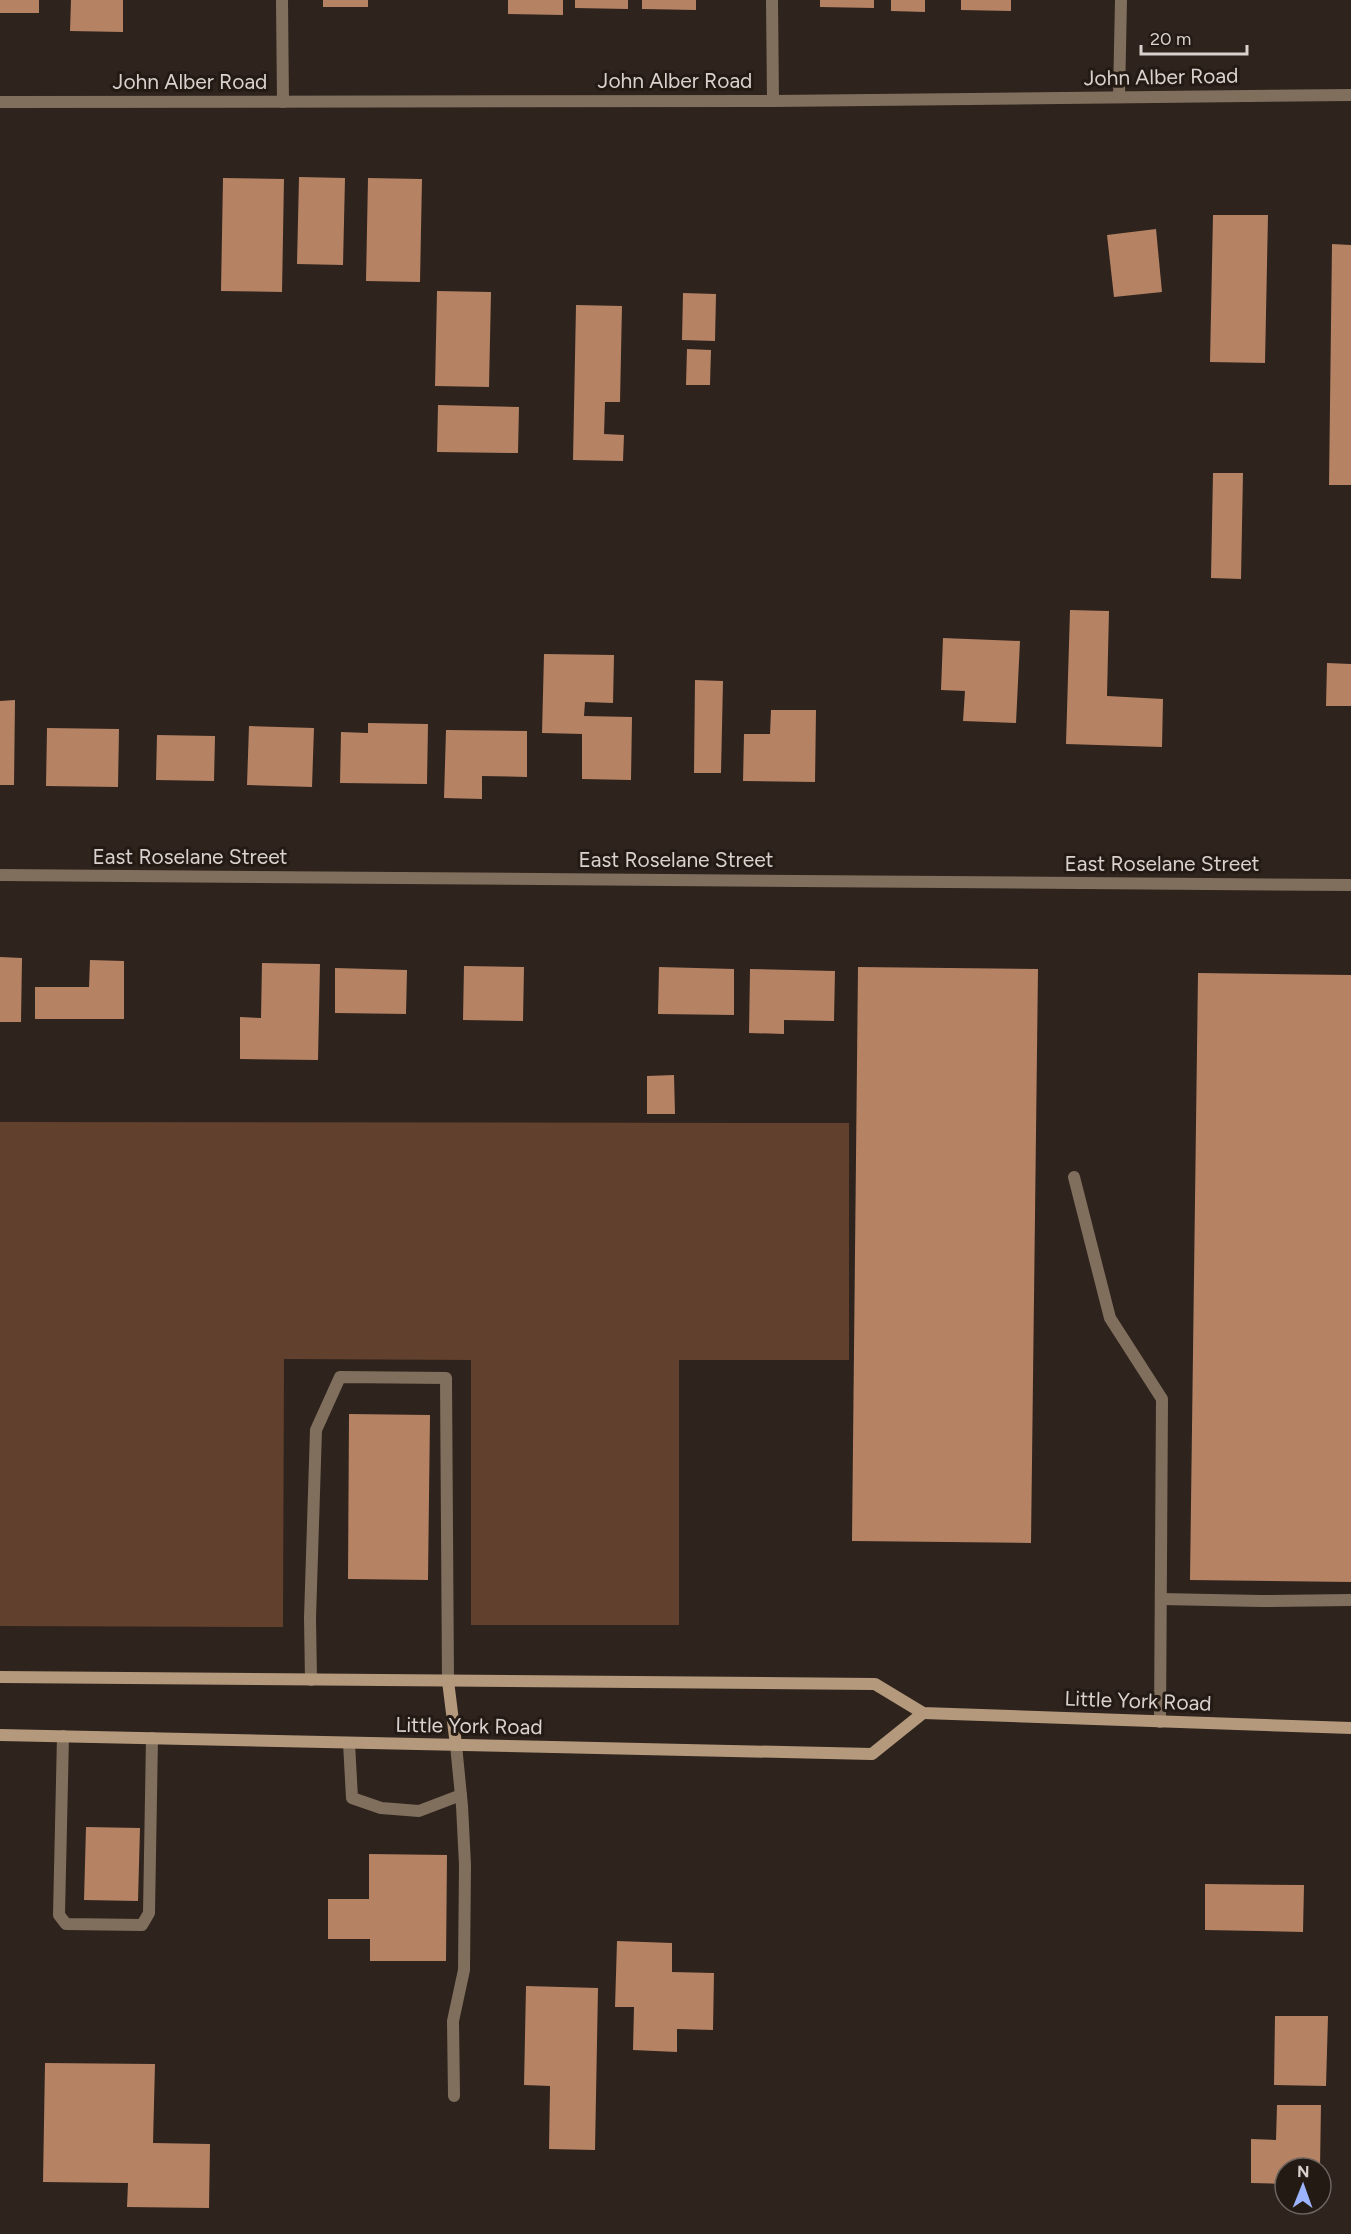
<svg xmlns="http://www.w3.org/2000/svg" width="1351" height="2234" viewBox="0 0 1351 2234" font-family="Figtree,sans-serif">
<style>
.green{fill:#61402d}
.building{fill:#b58264}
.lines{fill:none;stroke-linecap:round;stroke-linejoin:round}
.service{stroke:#806f5d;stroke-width:12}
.minor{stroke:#806f5d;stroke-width:12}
.secondary{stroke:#b4997c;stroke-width:12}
.labels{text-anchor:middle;stroke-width:6;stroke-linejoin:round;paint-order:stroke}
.street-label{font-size:21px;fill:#d8d1cd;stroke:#241a14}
</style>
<rect width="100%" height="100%" fill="#2e231d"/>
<polygon class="green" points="0,1122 849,1123 849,1360 679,1360 679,1625 471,1625 471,1360 284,1359 283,1627 0,1626"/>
<g class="building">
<rect x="0" y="0" width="39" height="13"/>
<polygon points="71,0 123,0 123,32 70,31"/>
<rect x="323" y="0" width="45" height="7"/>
<polygon points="508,0 563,0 563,15 508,14"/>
<polygon points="575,0 628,0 628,9 575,8"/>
<polygon points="642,0 696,0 696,10 642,9"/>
<polygon points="820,0 874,0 874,8 820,7"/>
<polygon points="891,0 925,0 925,12 891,11"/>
<polygon points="961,0 1011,0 1011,11 961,10"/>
<polygon points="299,177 345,178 343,265 297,264"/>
<polygon points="223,178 284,179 282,292 221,291"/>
<polygon points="368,178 422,179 420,282 366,281"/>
<polygon points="1213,215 1268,215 1265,363 1210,362"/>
<polygon points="1156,229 1162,292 1114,297 1107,235"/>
<polygon points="1332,244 1351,245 1351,485 1329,485"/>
<polygon points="437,291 491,292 489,387 435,386"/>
<polygon points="683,293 716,294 715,341 682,340"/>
<polygon points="576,305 622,306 620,402 605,402 604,434 624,435 623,461 573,460"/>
<polygon points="687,349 711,350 710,385 686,385"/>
<polygon points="438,405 519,407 518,453 437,452"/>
<polygon points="1213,473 1243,473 1241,579 1211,578"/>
<polygon points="1070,610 1109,611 1107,696 1163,699 1162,747 1066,744"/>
<polygon points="943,638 1020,641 1016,723 963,721 965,691 941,690"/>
<polygon points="544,654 614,655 613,703 585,702 584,716 632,717 631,780 582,779 582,734 542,733"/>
<polygon points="1327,663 1351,664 1351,706 1326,706"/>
<polygon points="695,680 723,681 721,773 694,773"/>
<polygon points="15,700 14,785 0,785 0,701"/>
<polygon points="771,710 816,710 815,782 743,781 744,734 770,734"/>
<polygon points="368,723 428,724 427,784 340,783 341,732 368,733"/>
<polygon points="249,726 314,728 312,787 247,785"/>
<polygon points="47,728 119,729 118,787 46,786"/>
<polygon points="446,730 527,731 527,777 482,776 482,799 444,798"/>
<polygon points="157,735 215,736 214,781 156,780"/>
<polygon points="0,957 22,958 21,1022 0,1022"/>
<polygon points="90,960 124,961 124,1019 35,1019 35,987 89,987"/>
<polygon points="262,963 320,964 318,1060 240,1059 240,1017 261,1018"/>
<polygon points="464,966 524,967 523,1021 463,1020"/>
<polygon points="659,967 734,969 734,1015 658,1014"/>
<polygon points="858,967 1038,969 1031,1543 852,1541"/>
<polygon points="335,968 407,970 406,1014 335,1013"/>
<polygon points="750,969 835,971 834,1021 784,1020 784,1034 749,1033"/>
<polygon points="1198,973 1351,975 1351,1582 1190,1580"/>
<polygon points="674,1075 675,1114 647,1114 647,1076"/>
<polygon points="349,1414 430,1415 428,1580 348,1579"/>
<polygon points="86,1827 140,1828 138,1901 84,1900"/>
<polygon points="369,1854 447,1855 446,1961 370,1961 370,1939 328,1939 328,1899 369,1899"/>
<polygon points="1205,1884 1304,1885 1303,1932 1205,1930"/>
<polygon points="617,1941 672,1943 672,1972 714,1973 713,2030 677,2029 677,2052 633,2050 634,2007 615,2007"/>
<polygon points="526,1986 598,1988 595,2150 549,2149 550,2086 524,2085"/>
<polygon points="1275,2016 1328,2016 1326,2086 1274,2085"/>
<polygon points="45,2063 155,2064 153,2143 210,2144 209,2208 127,2207 128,2183 43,2182"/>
<polygon points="1277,2105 1321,2105 1320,2168 1285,2168 1285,2184 1251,2183 1251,2139 1276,2140"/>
</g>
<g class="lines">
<g class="service">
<polyline points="1119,97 1121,0"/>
<polyline points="1074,1177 1110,1318 1162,1399 1160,1722"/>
<polyline points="1161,1599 1261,1601 1351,1600"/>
<polyline points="311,1680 310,1618 316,1430 340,1377 446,1378 448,1681"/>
<polyline points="63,1736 59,1915 66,1924 142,1925 149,1913 152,1738"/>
<polyline points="349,1743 352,1798 381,1808 419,1811 461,1795"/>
<polyline points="454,2096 453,2021 464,1970 465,1865 462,1806 456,1745"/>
</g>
<g class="minor">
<polyline points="282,0 283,102"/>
<polyline points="772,0 773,101"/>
<polyline points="0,102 773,101 1351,95"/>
<polyline points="0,875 1351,885"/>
</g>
<g class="secondary">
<polyline points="0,1677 875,1684 923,1713 1351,1728"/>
<polyline points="448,1681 456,1745"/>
<polyline points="0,1735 872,1754 923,1713"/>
</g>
</g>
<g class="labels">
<g class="street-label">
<text transform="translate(1161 77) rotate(-1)" y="7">John Alber Road</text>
<text x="675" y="88">John Alber Road</text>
<text x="190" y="89">John Alber Road</text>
<text x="190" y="864">East Roselane Street</text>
<text x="676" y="867">East Roselane Street</text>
<text x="1162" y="871">East Roselane Street</text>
<text transform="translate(1138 1701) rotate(2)" y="7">Little York Road</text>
<text transform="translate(469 1726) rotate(1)" y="7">Little York Road</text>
</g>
</g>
<g transform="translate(1303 2186) rotate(1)"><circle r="28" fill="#241a14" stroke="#6c635e" stroke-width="1.5"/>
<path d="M0-4.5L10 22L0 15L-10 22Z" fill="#9cb4fd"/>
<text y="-9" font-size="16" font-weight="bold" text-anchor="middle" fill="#d8d1cd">N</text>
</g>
<path d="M1141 45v9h106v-9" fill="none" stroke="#d8d1cd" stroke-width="3"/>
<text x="1150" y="45" font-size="18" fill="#d8d1cd" stroke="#241a14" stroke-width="4.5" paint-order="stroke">20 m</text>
</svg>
